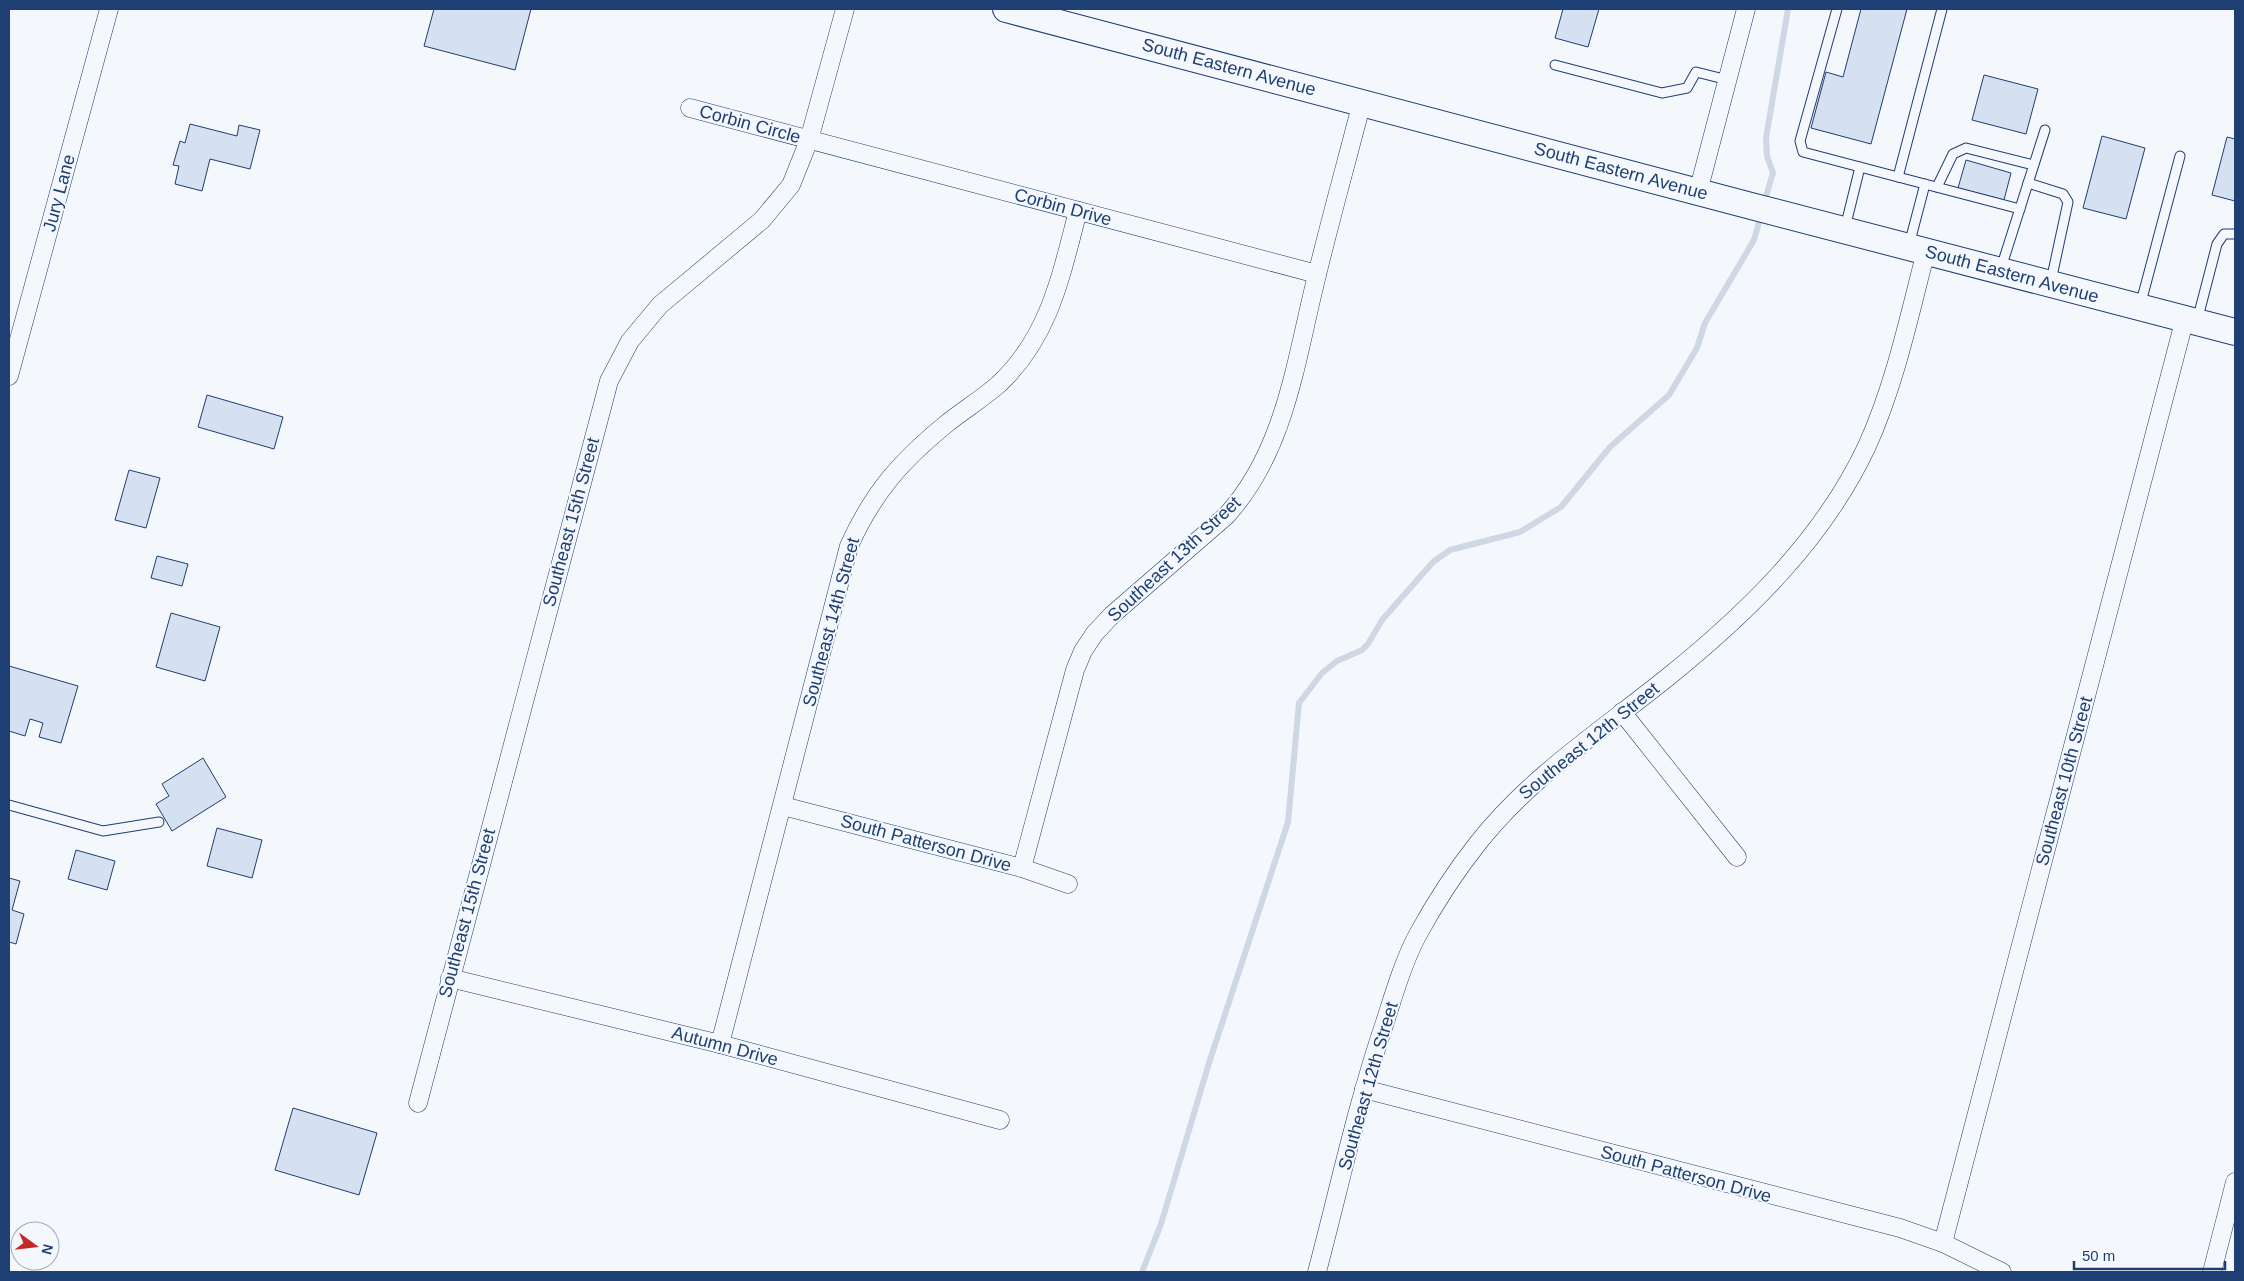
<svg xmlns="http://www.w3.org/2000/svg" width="2244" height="1281" viewBox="0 0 2244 1281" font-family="Helvetica,sans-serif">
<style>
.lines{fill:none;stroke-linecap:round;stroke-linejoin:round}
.stream{stroke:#cfd7e4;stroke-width:6}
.building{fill:#d5e0f0;stroke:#1d3f73}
.service-casing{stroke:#1d3f73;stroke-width:11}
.minor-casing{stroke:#1d3f73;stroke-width:19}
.secondary-casing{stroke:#1d3f73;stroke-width:28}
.service{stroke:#f4f7fb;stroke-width:9}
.minor{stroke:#f4f7fb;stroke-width:18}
.secondary{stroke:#f4f7fb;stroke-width:26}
.labels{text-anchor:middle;stroke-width:4;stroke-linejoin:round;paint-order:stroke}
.street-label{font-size:18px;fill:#1d3f73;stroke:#f4f7fb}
</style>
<rect width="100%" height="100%" fill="#f4f7fb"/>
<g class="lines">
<g class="stream">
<polyline points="1764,203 1773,173 1767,156 1766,138 1788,9"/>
<polyline points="1142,1272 1161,1224 1209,1063 1288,822 1299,703 1322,673 1337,661 1362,650 1368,644 1382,620 1433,562 1450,550 1520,532 1561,507 1610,447 1669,395 1697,348 1705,323 1754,240 1761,215"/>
</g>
</g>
<g class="building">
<polygon points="434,9 531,9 515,70 424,46"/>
<polygon points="1563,9 1599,9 1588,47 1555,38"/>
<polygon points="1861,9 1907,9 1871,144 1811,128 1826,72 1843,77"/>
<polygon points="1984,75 2038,89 2026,134 1972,120"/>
<polygon points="190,124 237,136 239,125 260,130 250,169 210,159 202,191 175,184 179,166 173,165 180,141 185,143"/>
<polygon points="2102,136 2145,148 2126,219 2083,208"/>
<polygon points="2227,137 2235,139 2235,201 2212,195"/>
<polygon points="1966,160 2011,173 2004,200 1958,188"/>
<polygon points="207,395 283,417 274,449 198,427"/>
<polygon points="129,470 160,478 146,528 115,520"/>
<polygon points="157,556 188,564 182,586 151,578"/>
<polygon points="171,613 220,627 205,681 156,667"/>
<polygon points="9,666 78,686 61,743 39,737 43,723 30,719 25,736 9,731"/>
<polygon points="203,758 226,797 172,831 156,804 169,796 162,784"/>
<polygon points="217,828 262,840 252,878 207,866"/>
<polygon points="76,850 115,861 107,890 68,879"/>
<polygon points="9,878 20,881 12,910 24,914 16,944 9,942"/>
<polygon points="293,1108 377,1133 359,1195 275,1170"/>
</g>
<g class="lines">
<g class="service-casing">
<g id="service">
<polyline points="1837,9 1800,141 1803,152 1898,177 1942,9"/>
<polyline points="1555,65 1662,93 1687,88 1696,72 1728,80"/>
<polyline points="1898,177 2020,209"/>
<polyline points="2028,183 2063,194 2068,202 2051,281"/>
<polyline points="1937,187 1953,154 1966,148 2033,165"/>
<polyline points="1845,228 1860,167"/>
<polyline points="1909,245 1925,184"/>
<polyline points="2001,268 2045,130"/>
<polyline points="2140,306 2180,156"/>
<polyline points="2197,321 2217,244 2224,234 2235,234"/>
<polyline points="9,805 103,831 159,822"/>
</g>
</g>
<g class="minor-casing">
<g id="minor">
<polyline points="690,108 1317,274"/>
<polyline points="1698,192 1746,9"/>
<polyline points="9,376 109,9"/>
<polyline points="1622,712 1737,857"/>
<polyline points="783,806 1022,868 1068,884"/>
<path d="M1022,868L1075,670L1083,651L1095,633L1112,615L1226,516C1286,451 1296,358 1317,275C1331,217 1347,160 1362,102"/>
<polyline points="450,978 720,1044 1000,1120"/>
<path d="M720,1044L849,546C873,493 900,462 945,425C962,411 982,399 999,384C1050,336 1061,275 1078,211"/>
<polyline points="1364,1089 1900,1228 1943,1243 2002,1272"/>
<polyline points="418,1103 609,381 630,341 660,305 762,220 791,185 809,140 845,9"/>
<polyline points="1943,1243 2185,318"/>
<path d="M1317,1272C1339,1189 1357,1104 1385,1022C1394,994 1403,963 1417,936C1435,903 1455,872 1478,843C1531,776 1602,730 1668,677C1747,613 1823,540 1867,446C1895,384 1909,317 1926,251"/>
<polyline points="2212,1272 2235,1182"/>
</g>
</g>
<g class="secondary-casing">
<polyline id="secondary" points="1006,9 1751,206 2235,332"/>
</g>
<use href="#service" class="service"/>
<use href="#minor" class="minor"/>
<use href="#secondary" class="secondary"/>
</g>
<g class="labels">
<g class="street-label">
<text transform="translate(1229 67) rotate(15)" y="6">South Eastern Avenue</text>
<text transform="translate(750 124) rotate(15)" y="6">Corbin Circle</text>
<text transform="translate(1621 171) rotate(15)" y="6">South Eastern Avenue</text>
<text transform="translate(59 193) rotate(-75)" y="6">Jury Lane</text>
<text transform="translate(1063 207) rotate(15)" y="6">Corbin Drive</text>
<text transform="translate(2012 274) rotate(15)" y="6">South Eastern Avenue</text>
<text transform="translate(571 522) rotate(-75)" y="6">Southeast 15th Street</text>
<text transform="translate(1174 559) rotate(-43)" y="6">Southeast 13th Street</text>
<text transform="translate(831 622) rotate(-75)" y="6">Southeast 14th Street</text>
<text transform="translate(1589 741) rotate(-39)" y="6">Southeast 12th Street</text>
<text transform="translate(2064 781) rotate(-75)" y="6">Southeast 10th Street</text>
<text transform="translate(926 843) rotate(15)" y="6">South Patterson Drive</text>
<text transform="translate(467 913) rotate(-75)" y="6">Southeast 15th Street</text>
<text transform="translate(725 1046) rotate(15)" y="6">Autumn Drive</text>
<text transform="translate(1368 1086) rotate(-74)" y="6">Southeast 12th Street</text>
<text transform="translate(1686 1174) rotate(15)" y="6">South Patterson Drive</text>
</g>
</g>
<rect width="2244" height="1281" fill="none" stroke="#1d3f73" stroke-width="20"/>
<g transform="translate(35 1246) rotate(105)"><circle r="24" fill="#f4f7fb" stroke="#9eadc5"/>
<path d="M0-4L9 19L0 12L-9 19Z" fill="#c62828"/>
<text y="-8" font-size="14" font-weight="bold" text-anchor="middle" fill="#1d3f73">N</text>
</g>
<path d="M2074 1261v8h151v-8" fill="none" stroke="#1d3f73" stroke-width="2.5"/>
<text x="2082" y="1261" font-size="15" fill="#1d3f73" stroke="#f4f7fb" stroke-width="4" paint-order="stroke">50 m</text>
</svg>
